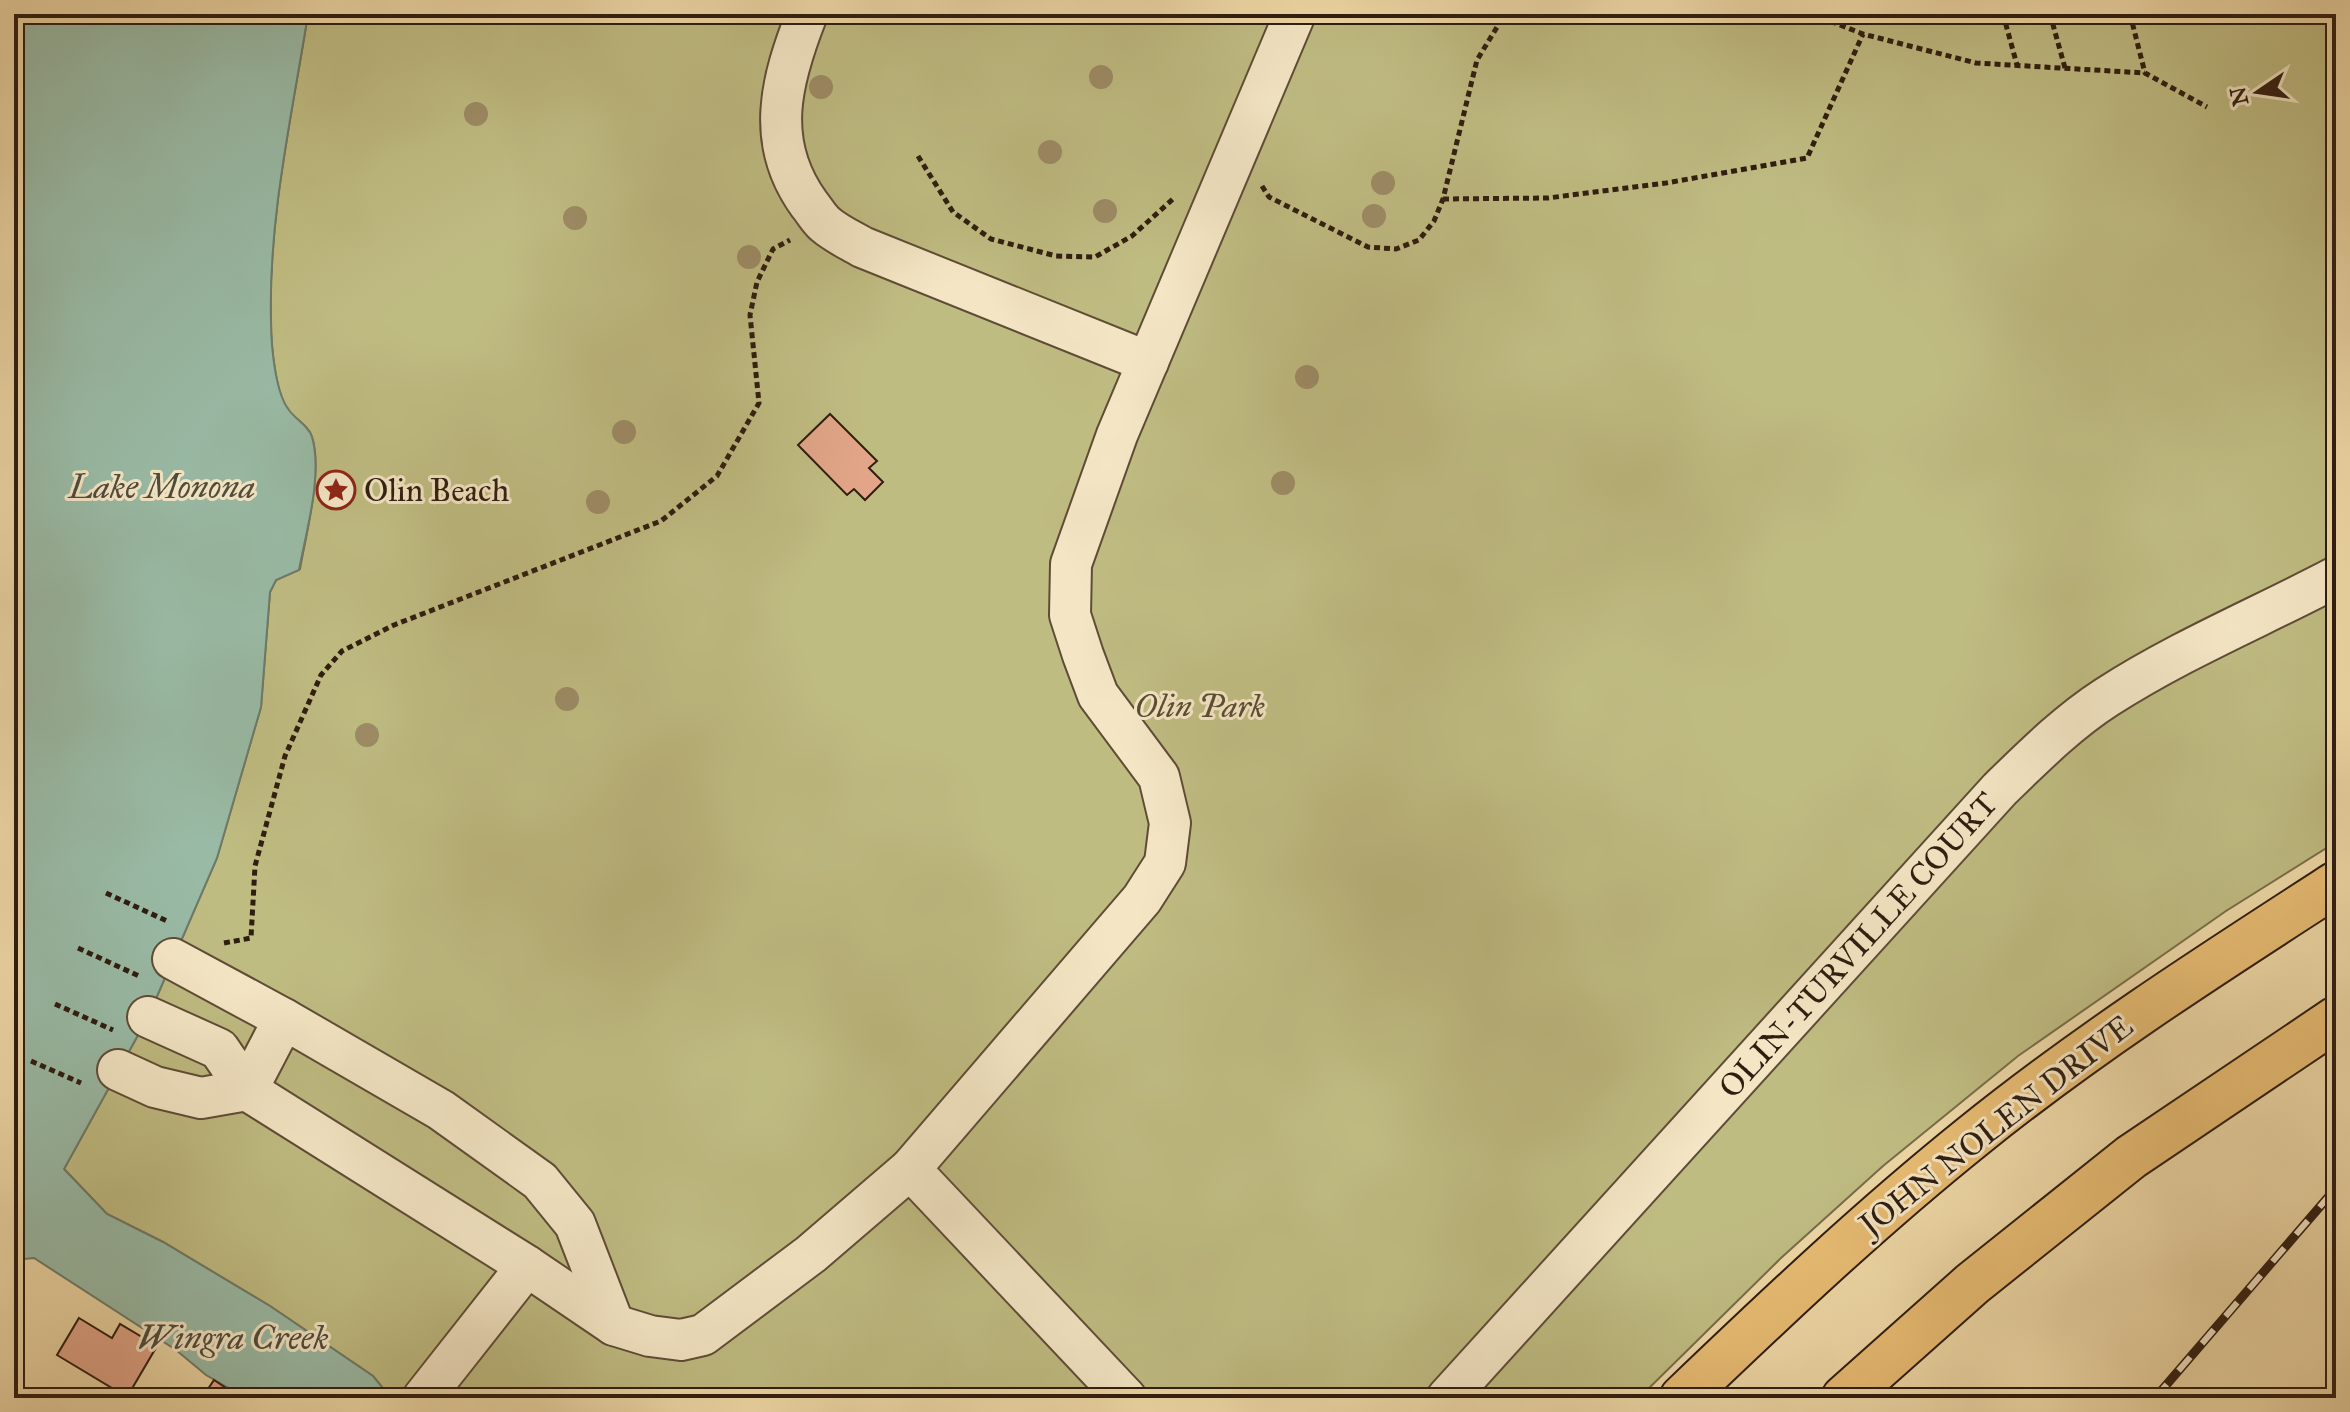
<svg xmlns="http://www.w3.org/2000/svg" width="2350" height="1412" viewBox="0 0 2350 1412" font-family="'IM FELL Great Primer',serif">
<style>
.green{fill:#bfbc82;stroke:#776c49;stroke-width:2}
.water{fill:#99baa5;stroke:#6f7b69;stroke-width:2}
.building{fill:#e2a588;stroke:#2f1d10;stroke-width:2}
.lines{fill:none;stroke-linecap:round;stroke-linejoin:round}
.minor-casing{stroke:#5f4c36;stroke-width:44}
.major-casing{stroke:#2f1d10;stroke-width:48}
.path{stroke:#2f1d10;stroke-width:5;stroke-dasharray:6 4;stroke-linecap:butt}
.minor{stroke:#f4e6c5;stroke-width:40}
.major{stroke:#e7bc73;stroke-width:44}
.rail-casing{stroke:#2f1d10;stroke-width:9}
.rail{stroke:#f4e6c5;stroke-width:6;stroke-dasharray:18;stroke-linecap:butt}
.tree{fill:#9d8c66}
.labels{text-anchor:middle;stroke-width:6;stroke-linejoin:round;paint-order:stroke}
.poi-label{font-size:32px;fill:#2f1d10;stroke:#f4e6c5;text-anchor:start}
.park-label{font-size:32px;font-style:italic;fill:#5a4d32;stroke:#f4e6c5}
.street-label{font-size:32px;fill:#2f1d10;stroke:#f4e6c5}
.water-label{font-size:34px;font-style:italic;fill:#4f4c3d;stroke:#f4e6c5}
</style>
<rect width="100%" height="100%" fill="#eed8a6"/>
<filter id="stains"><feTurbulence type="fractalNoise" baseFrequency=".0025" numOctaves="4"/><feColorMatrix values="0 0 0 0 .2 0 0 0 0 .09 0 0 0 0 .02 0 0 0 .5 -.17"/></filter>
<radialGradient id="worn" r=".72"><stop offset=".6" stop-color="#630" stop-opacity="0"/><stop offset="1" stop-color="#630" stop-opacity=".3"/></radialGradient>
<path class="green" d="M308,14H2336V842L2226,911L2018,1056L1883,1166L1781,1258L1639,1398H391L373,1376L270,1306L163,1242L107,1214L64,1169L148,1017L217,858L261,707L270,592L276,580L300,569C306,534 323,471 312,437C309,426 295,419 288,410C275,392 271,344 271,321C268,219 292,115 308,14Z"/>
<path class="water" d="M14,14H308C292,115 268,219 271,322C271,344 275,393 289,410C295,419 310,427 312,437C323,475 306,532 299,570L276,580L270,592L261,707L217,858L148,1017L64,1169L107,1214L163,1242L270,1306L373,1376L391,1398H246L206,1375L176,1350L34,1258L14,1260Z"/>
<g class="building">
<polygon points="830,414 877,461 869,468 883,482 865,500 854,489 847,495 798,445"/>
<polygon points="79,1318 112,1338 120,1324 157,1346 127,1397 57,1355"/>
<polygon points="214,1380 241,1398 202,1398"/>
</g>
<g class="lines">
<g class="minor-casing">
<g id="minor">
<path d="M807,14C781,80 764,142 809,204C814,210 819,219 825,224C835,233 850,240 862,247L1148,362"/>
<polyline points="173,959 284,1019"/>
<polyline points="148,1017 219,1049 247,1090 527,1266 614,1325 650,1336 681,1340 703,1335 811,1254 910,1169"/>
<polyline points="118,1070 155,1087 201,1098 247,1090"/>
<polyline points="247,1090 284,1019 441,1110 540,1181 575,1224 614,1325"/>
<polyline points="423,1398 527,1266"/>
<polyline points="1126,1398 910,1169 1142,899 1165,863 1170,823 1159,777 1098,695 1083,655 1070,615 1071,564 1117,435 1295,14"/>
<path d="M1447,1398L2000,789C2034,756 2068,722 2107,697C2180,650 2260,617 2336,577"/>
</g>
</g>
<g class="major-casing">
<g id="major">
<path d="M1682,1398C1776,1308 1870,1219 1972,1137C2087,1044 2212,964 2336,884"/>
<polyline points="1844,1398 1972,1284 2131,1157 2336,1019"/>
</g>
</g>
<g class="path">
<polyline points="1812,14 1863,34 1976,63 2145,73"/>
<polyline points="2003,14 2017,65"/>
<polyline points="2050,14 2065,68"/>
<polyline points="2130,14 2145,73 2207,107"/>
<polyline points="918,156 953,212 991,239 1056,256 1095,257 1132,236 1174,198"/>
<polyline points="1262,186 1269,197 1368,247 1396,249 1419,240 1434,221 1443,199 1477,60 1505,14"/>
<polyline points="1443,199 1548,198 1666,183 1807,158 1863,34"/>
<polyline points="106,893 167,921"/>
<polyline points="224,943 251,938 255,866 285,756 321,675 342,651 394,625 661,521 717,476 759,403 750,315 757,282 773,249 790,240"/>
<polyline points="78,948 139,976"/>
<polyline points="55,1004 113,1030"/>
<polyline points="31,1061 81,1083"/>
</g>
<use href="#minor" class="minor"/>
<use href="#major" class="major"/>
<g class="rail-casing">
<polyline id="rail" points="2155,1398 2336,1188"/>
</g>
<use href="#rail" class="rail"/>
</g>
<g class="tree">
<circle cx="1101" cy="77" r="12"/>
<circle cx="821" cy="87" r="12"/>
<circle cx="476" cy="114" r="12"/>
<circle cx="1050" cy="152" r="12"/>
<circle cx="1383" cy="183" r="12"/>
<circle cx="1105" cy="211" r="12"/>
<circle cx="1374" cy="216" r="12"/>
<circle cx="575" cy="218" r="12"/>
<circle cx="749" cy="257" r="12"/>
<circle cx="1307" cy="377" r="12"/>
<circle cx="624" cy="432" r="12"/>
<circle cx="1283" cy="483" r="12"/>
<circle cx="598" cy="502" r="12"/>
<circle cx="567" cy="699" r="12"/>
<circle cx="367" cy="735" r="12"/>
</g>
<defs>
<g id="sight-ring" transform="scale(2)"><circle r="9.5" fill="#f4e6c5" stroke="#8f2418" stroke-width="1.5"/><path d="M0-6L1.8-2.2L6-1.7L2.9 1.2L3.7 5.4L0 3.3L-3.7 5.4L-2.9 1.2L-6-1.7L-1.8-2.2Z" fill="#8f2418"/></g>
</defs>
<g fill-rule="evenodd">
<use href="#sight-ring" x="336" y="490"/>
</g>
<g class="labels">
<g class="poi-label">
<text x="364" y="501">Olin Beach</text>
</g>
<g class="park-label">
<text x="1200" y="717">Olin Park</text>
</g>
<g class="street-label">
<text transform="translate(1858 945) rotate(-48)" y="11">OLIN-TURVILLE COURT</text>
<text transform="translate(1996 1125) rotate(-38)" y="11">JOHN NOLEN DRIVE</text>
</g>
<g class="water-label">
<text x="162" y="498">Lake Monona</text>
<text x="233" y="1349">Wingra Creek</text>
</g>
</g>
<rect width="2350" height="1412" fill="none" stroke="#eed8a6" stroke-width="48"/>
<rect x="16" y="16" width="2318" height="1380" fill="none" stroke="#2f1d10" stroke-width="4"/>
<rect x="24" y="24" width="2302" height="1364" fill="none" stroke="#2f1d10" stroke-width="2"/>
<g transform="translate(2258 92) rotate(257)" stroke="#f4e6c5" stroke-width="6" paint-order="stroke">
<path d="M0-6L14 30L0 20L-14 30Z" fill="#2f1d10"/>
<text y="-12" font-size="22" font-weight="bold" text-anchor="middle" fill="#2f1d10">N</text>
</g>
<rect width="100%" height="100%" filter="url(#stains)"/>
<rect width="100%" height="100%" fill="url(#worn)"/>
</svg>
